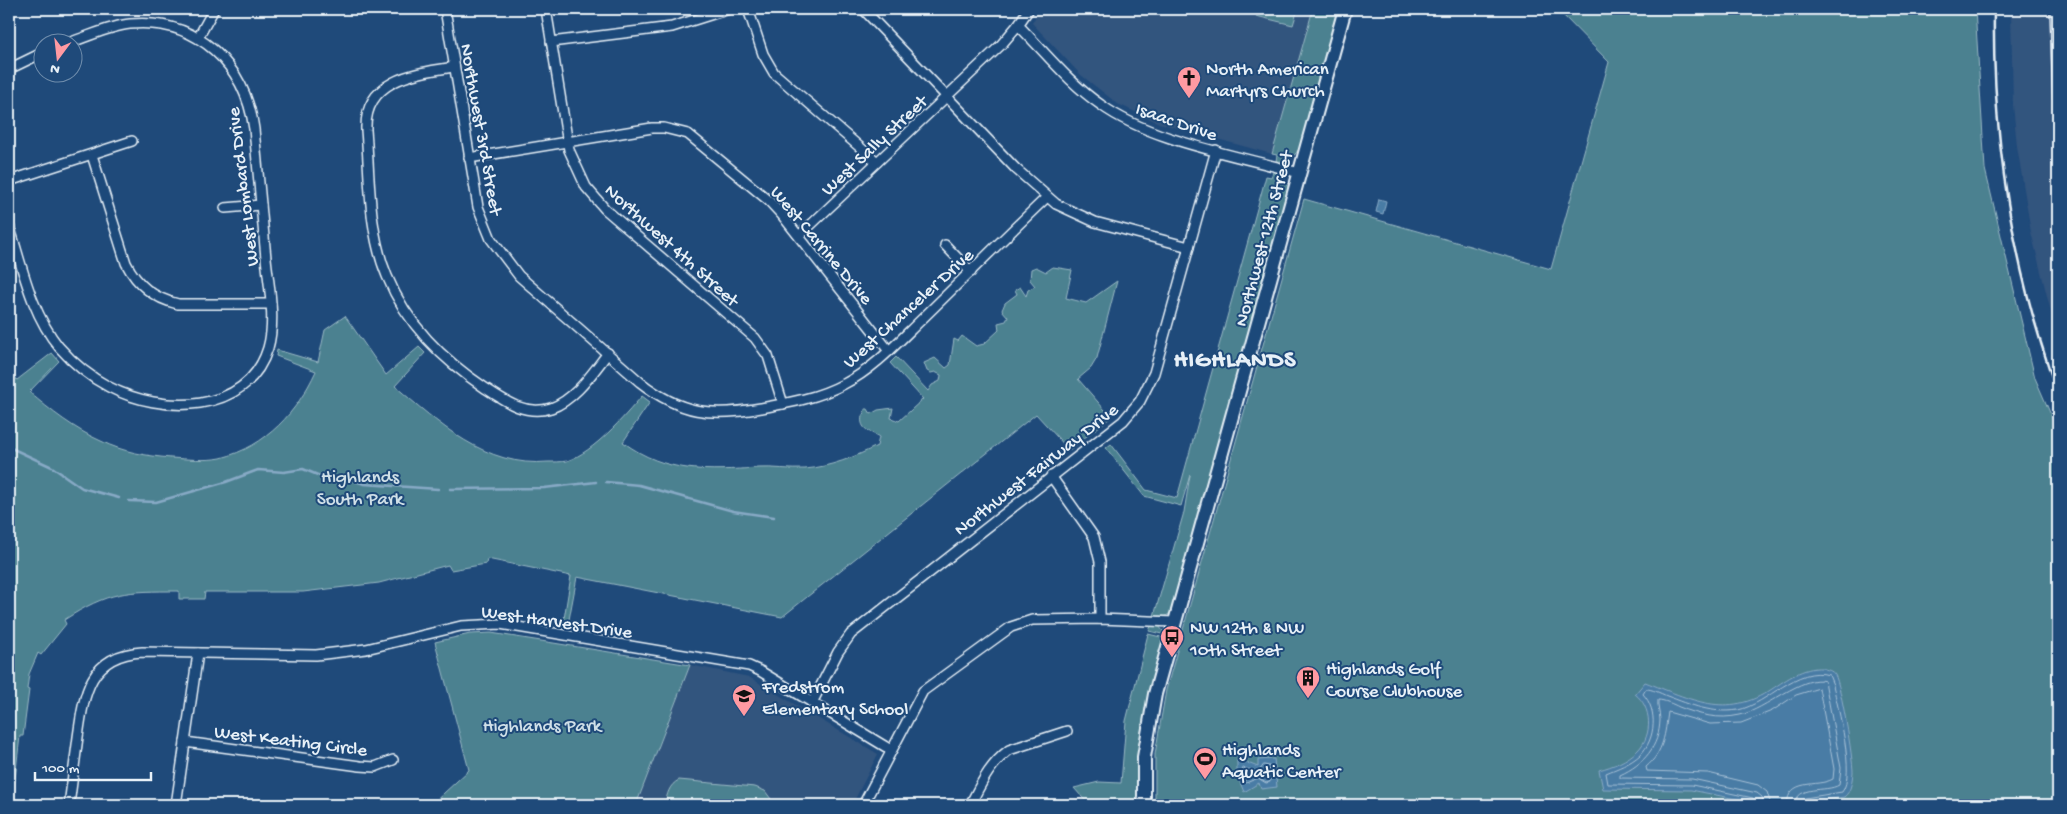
<svg xmlns="http://www.w3.org/2000/svg" width="2067" height="814" viewBox="0 0 2067 814" font-family="'Gochi Hand',sans-serif">
<style>
.built{fill:#33547e}
.green{fill:#4b8190;stroke:#9ab9c4}
.water{fill:#487ba5;stroke:#88aac6}
.lines{fill:none;stroke-linecap:round;stroke-linejoin:round}
.shore{stroke:#a8c2d7;stroke-width:1}
.stream{stroke:#88aac6;stroke-width:2.5}
.street-casing{stroke:#e8f1f8;stroke-width:12}
.secondary-casing{stroke:#e8f1f8;stroke-width:16}
.street{stroke:#1f4a7a;stroke-width:9}
.secondary{stroke:#1f4a7a;stroke-width:12}
.rail{stroke:#e8f1f8;stroke-width:2.5}
.labels{text-anchor:middle;stroke-width:4;stroke-linejoin:round;paint-order:stroke}
.poi-label{font-size:19px;fill:#e8f1f8;stroke:#1f4a7a;text-anchor:start}
.street-label{font-size:19px;fill:#e8f1f8;stroke:#1f4a7a}
.park-label{font-size:19px;fill:#d0e0e8;stroke:#1f4a7a}
.district-label{font-size:24px;font-weight:bold;letter-spacing:1px;fill:#e8f1f8;stroke:#1f4a7a}
</style>
<rect width="100%" height="100%" fill="#1f4a7a"/>
<filter id="ink" filterUnits="userSpaceOnUse"><feTurbulence type="fractalNoise" baseFrequency=".02" numOctaves="2"/><feDisplacementMap in="SourceGraphic" scale="10" xChannelSelector="R" yChannelSelector="G"/><feConvolveMatrix kernelMatrix="1 2 1 2 8 2 1 2 1" color-interpolation-filters="sRGB"/></filter>
<g filter="url(#ink)">
<g class="built">
<polygon points="1040,9 1313,9 1272,154 1159,123 1118,104 1081,75 1032,23"/>
<polygon points="2011,9 2058,9 2058,340 2031,232 2017,146 2013,105"/>
<polygon points="690,665 749,677 878,754 852,805 636,805"/>
</g>
<g class="green">
<polygon points="1258,9 1285,9 1297,12 1293,25 1256,16"/>
<path d="M1313,9H1339L1301,145C1295,156 1290,163 1276,161L1277,155L1272,154Z"/>
<polygon points="1557,9 1975,9 1985,169 2035,378 2058,431 2058,805 1155,805 1155,754 1166,690 1304,199 1551,269 1609,62"/>
<path d="M1273,172C1284,175 1289,184 1288,194L1172,612L1166,616H1154L1184,512L1190,475L1181,506L1144,496L1106,448L1111,444L1146,490L1177,498L1266,176L1271,177Z"/>
<path d="M1036,267L1046,272L1053,267L1072,270L1066,298L1086,303L1117,281L1097,358L1091,368L1078,379L1111,417L1069,450L1036,414L782,617L577,577L568,625H563L571,576L487,559L486,564L451,570L448,565L379,583L303,592H205L204,599H179V591C126,591 109,591 64,620L66,624L41,655L38,653L29,674L27,689L29,690L23,736H20L12,805H9V367L17,380L52,353L59,361L29,392C51,411 74,429 101,441C123,452 147,456 171,458C187,459 206,461 221,458C267,446 297,412 316,371L276,356L277,350L318,362L325,330L345,316L386,375L419,347L425,353L395,386C438,423 486,468 548,462C554,462 561,462 567,461C595,451 623,418 642,396L650,402L623,442C666,474 708,471 758,468C774,467 789,470 805,469C830,467 855,457 877,446L879,437C872,432 859,430 862,416C863,414 865,412 865,409H868L871,414L878,410L893,408L891,418L899,421L923,399L890,363L896,357L928,391L932,385L940,381L941,375L935,372L931,373L927,371L924,363L935,358L946,368L950,365L954,339L958,341L962,336L976,346L984,344L999,330L998,323L1006,321L1008,317L1002,310L1005,303L1017,294L1015,290L1020,287L1026,296L1028,290L1035,286L1030,280L1031,269Z"/>
<polygon points="1151,626 1159,626 1166,635 1149,631"/>
<polygon points="491,633 690,665 636,805 431,805 469,770 435,642 470,634"/>
<polygon points="1148,634 1165,638 1140,805 1089,805 1074,788 1099,782 1121,783 1126,721"/>
<path d="M679,780L755,787L765,791L771,799L770,805H665C667,794 669,785 679,780Z"/>
</g>
<g class="water">
<polygon points="1379,199 1386,201 1383,214 1376,212"/>
<path d="M1822,668C1827,670 1832,670 1835,675C1841,685 1853,759 1853,772C1852,781 1851,792 1844,797L1793,805H1766L1691,790L1603,789L1599,770C1613,766 1627,761 1638,750C1653,735 1652,707 1635,694L1645,682C1691,699 1726,720 1772,689C1787,679 1803,667 1822,668Z"/>
<polygon points="1237,759 1258,767 1258,760 1274,759 1277,787 1261,789 1259,783 1244,792 1237,775"/>
</g>
<g class="lines">
<g class="shore">
<polygon points="1264,765 1269,766 1270,782 1266,783 1258,778 1246,783 1242,774 1243,768 1258,772"/>
<path d="M1757,805L1753,798L1692,785L1608,784L1606,773C1618,768 1630,764 1640,755C1656,739 1658,710 1643,694L1646,689C1652,689 1660,693 1667,696C1691,705 1712,714 1738,710C1768,704 1797,665 1829,675L1833,685C1838,708 1856,775 1842,792L1805,798L1801,805"/>
<path d="M1764,805L1762,797L1757,793L1692,779L1620,778V775C1644,764 1659,747 1660,720C1660,713 1657,707 1658,700C1664,700 1673,704 1679,707C1700,715 1718,720 1740,715C1765,710 1803,674 1825,681L1841,768L1839,785C1826,793 1796,784 1795,805"/>
<path d="M1771,805L1767,792L1758,785L1708,773L1647,771L1646,767C1664,752 1665,733 1668,712L1710,724L1741,723L1772,711L1796,695L1819,688L1834,769L1833,779C1817,788 1788,777 1787,805"/>
</g>
<g class="stream">
<polyline points="9,447 52,467 82,488 119,498"/>
<polyline points="606,482 639,485 733,511 774,517"/>
<polyline points="450,489 544,488 596,482"/>
<polyline points="129,501 156,502 226,482 258,470 284,472 303,469 325,478 344,477 364,484 438,489"/>
</g>
<g class="street-casing">
<g id="street">
<path d="M445,9L478,207L491,239L519,276L640,382C681,414 711,417 761,408C789,403 818,398 844,384C874,369 898,342 922,319C964,278 1005,237 1047,197"/>
<polyline points="546,9 569,150 586,187 605,209 755,338 768,356 783,404"/>
<polyline points="748,9 763,54 774,73 877,162"/>
<polyline points="863,9 1016,169 1056,204 1095,222 1189,247"/>
<polyline points="2055,9 2058,96"/>
<path d="M1018,25C1046,53 1069,83 1101,105C1152,142 1238,155 1299,173"/>
<polyline points="198,38 214,9"/>
<polyline points="551,42 672,27 729,9"/>
<path d="M454,67C415,73 364,79 366,130C370,178 368,231 387,276C407,325 442,359 485,388C506,402 526,416 551,408C575,400 593,372 608,353"/>
<polyline points="9,69 42,53"/>
<path d="M92,155L126,263C137,285 153,298 178,304H271"/>
<polyline points="469,158 652,128 664,128 688,134 768,200 782,215 889,351"/>
<polyline points="9,181 132,141"/>
<polyline points="225,208 261,205"/>
<path d="M9,225C22,266 31,313 59,347C73,363 90,377 109,387C161,414 247,416 268,348C276,320 269,287 266,258C262,215 258,172 254,129C245,65 198,18 130,24C110,26 90,36 71,42"/>
<polyline points="799,236 1001,45 1018,25 1029,9"/>
<polyline points="945,245 971,272"/>
<polyline points="1051,476 1094,537 1100,562 1100,619"/>
<polyline points="812,703 838,652 851,634 1123,421 1140,401 1154,373 1216,150"/>
<polyline points="185,742 360,766 375,767 393,760"/>
<path d="M69,805C72,782 75,760 78,737C84,694 89,655 142,652L316,655L366,649L461,626L500,624L749,666L760,671L891,750"/>
<polyline points="176,805 198,653"/>
<polyline points="863,805 923,691 1011,627 1032,620 1100,619 1174,622"/>
<path d="M970,805C981,784 989,765 1009,750L1067,731"/>
</g>
</g>
<g class="secondary-casing">
<polyline id="secondary" points="1144,805 1144,757 1155,694 1345,9"/>
</g>
<use href="#street" class="street"/>
<use href="#secondary" class="secondary"/>
<path class="rail" d="M1994,9C1992,141 2013,270 2058,394"/>
</g>
</g>
<defs>
<g id="church-pin" transform="scale(1.25)"><path d="M0 17L-7.5 6A9.5 9.5 0 1 1 7.5 6Z" fill="#ff9aa2" stroke="#1f4a7a"/><path d="M-1.2-6h2.4v3.5h3.3v2.4h-3.3V6h-2.4V-.1h-3.3v-2.4h3.3Z" fill="#111"/></g>
<g id="bus-pin" transform="scale(1.25)"><path d="M0 17L-7.5 6A9.5 9.5 0 1 1 7.5 6Z" fill="#ff9aa2" stroke="#1f4a7a"/><path d="M-5-6H5V4H4V6H2V4H-2V6H-4V4H-5ZM-3.5-4V0h7V-4ZM-3.5 1.2v1.5H-2V1.2ZM2 1.2v1.5H3.5V1.2Z" fill="#111"/></g>
<g id="building-pin" transform="scale(1.25)"><path d="M0 17L-7.5 6A9.5 9.5 0 1 1 7.5 6Z" fill="#ff9aa2" stroke="#1f4a7a"/><path d="M-4-6H4V6H1V3H-1V6H-4ZM-2.5-4.3h1.7v1.8h-1.7ZM.8-4.3h1.7v1.8H.8ZM-2.5-1h1.7V.8h-1.7ZM.8-1h1.7V.8H.8Z" fill="#111"/></g>
<g id="school-pin" transform="scale(1.25)"><path d="M0 17L-7.5 6A9.5 9.5 0 1 1 7.5 6Z" fill="#ff9aa2" stroke="#1f4a7a"/><path d="M0-5L7-2L0 1L-7-2ZM-4 1L0 2.5L4 1V4Q0 6-4 4Z" fill="#111"/></g>
<g id="stadium-pin" transform="scale(1.25)"><path d="M0 17L-7.5 6A9.5 9.5 0 1 1 7.5 6Z" fill="#ff9aa2" stroke="#1f4a7a"/><path d="M0-5a6.5 5 0 1 0 0 10a6.5 5 0 1 0 0-10ZM-3.5-1.8h7v3.6h-7Z" fill="#111"/></g>
</defs>
<g fill-rule="evenodd">
<use href="#church-pin" x="1189" y="78"/>
<use href="#bus-pin" x="1172" y="637"/>
<use href="#building-pin" x="1308" y="678"/>
<use href="#school-pin" x="744" y="696"/>
<use href="#stadium-pin" x="1205" y="759"/>
</g>
<g class="labels">
<g class="poi-label">
<text x="1206" y="74">North American<tspan x="1206" dy="22">Martyrs Church</tspan></text>
<text x="1190" y="633">NW 12th &amp; NW<tspan x="1190" dy="22">10th Street</tspan></text>
<text x="1326" y="674">Highlands Golf<tspan x="1326" dy="22">Course Clubhouse</tspan></text>
<text x="762" y="692">Fredstrom<tspan x="762" dy="22">Elementary School</tspan></text>
<text x="1222" y="755">Highlands<tspan x="1222" dy="22">Aquatic Center</tspan></text>
</g>
<g class="street-label">
<text transform="translate(1177 120) rotate(19)" y="7">Isaac Drive</text>
<text transform="translate(483 129) rotate(80)" y="7">Northwest 3rd Street</text>
<text transform="translate(873 144) rotate(-43)" y="7">West Sally Street</text>
<text transform="translate(241 187) rotate(-97)" y="7">West Lombard Drive</text>
<text transform="translate(1262 238) rotate(-75)" y="7">Northwest 12th Street</text>
<text transform="translate(673 244) rotate(42)" y="7">Northwest 4th Street</text>
<text transform="translate(823 244) rotate(50)" y="7">West Carrine Drive</text>
<text transform="translate(907 307) rotate(-42)" y="7">West Chanceler Drive</text>
<text transform="translate(1035 468) rotate(-38)" y="7">Northwest Fairway Drive</text>
<text transform="translate(557 620) rotate(8)" y="7">West Harvest Drive</text>
<text transform="translate(291 739) rotate(7)" y="7">West Keating Circle</text>
</g>
<g class="park-label">
<text x="360" y="482">Highlands<tspan x="360" dy="22">South Park</tspan></text>
<text x="542" y="731">Highlands Park</text>
</g>
<g class="district-label">
<text x="1235" y="366">HIGHLANDS</text>
</g>
</g>
<rect width="2067" height="814" fill="none" stroke="#1f4a7a" stroke-width="30"/>
<rect x="15" y="15" width="2037" height="784" fill="none" stroke="#e8f1f8" stroke-width="2" filter="url(#ink)"/>
<g transform="translate(58 58) rotate(195)"><circle r="24" fill="#1f4a7a" stroke="#6f8dac"/>
<path d="M0-4L9 19L0 12L-9 19Z" fill="#ff9aa2"/>
<text y="-8" font-size="14" font-weight="bold" text-anchor="middle" fill="#e8f1f8">N</text>
</g>
<path d="M35 772v8h116v-8" fill="none" stroke="#e8f1f8" stroke-width="2.5"/>
<text x="42" y="772" font-size="15" fill="#e8f1f8" stroke="#1f4a7a" stroke-width="4" paint-order="stroke">100 m</text>
</svg>
